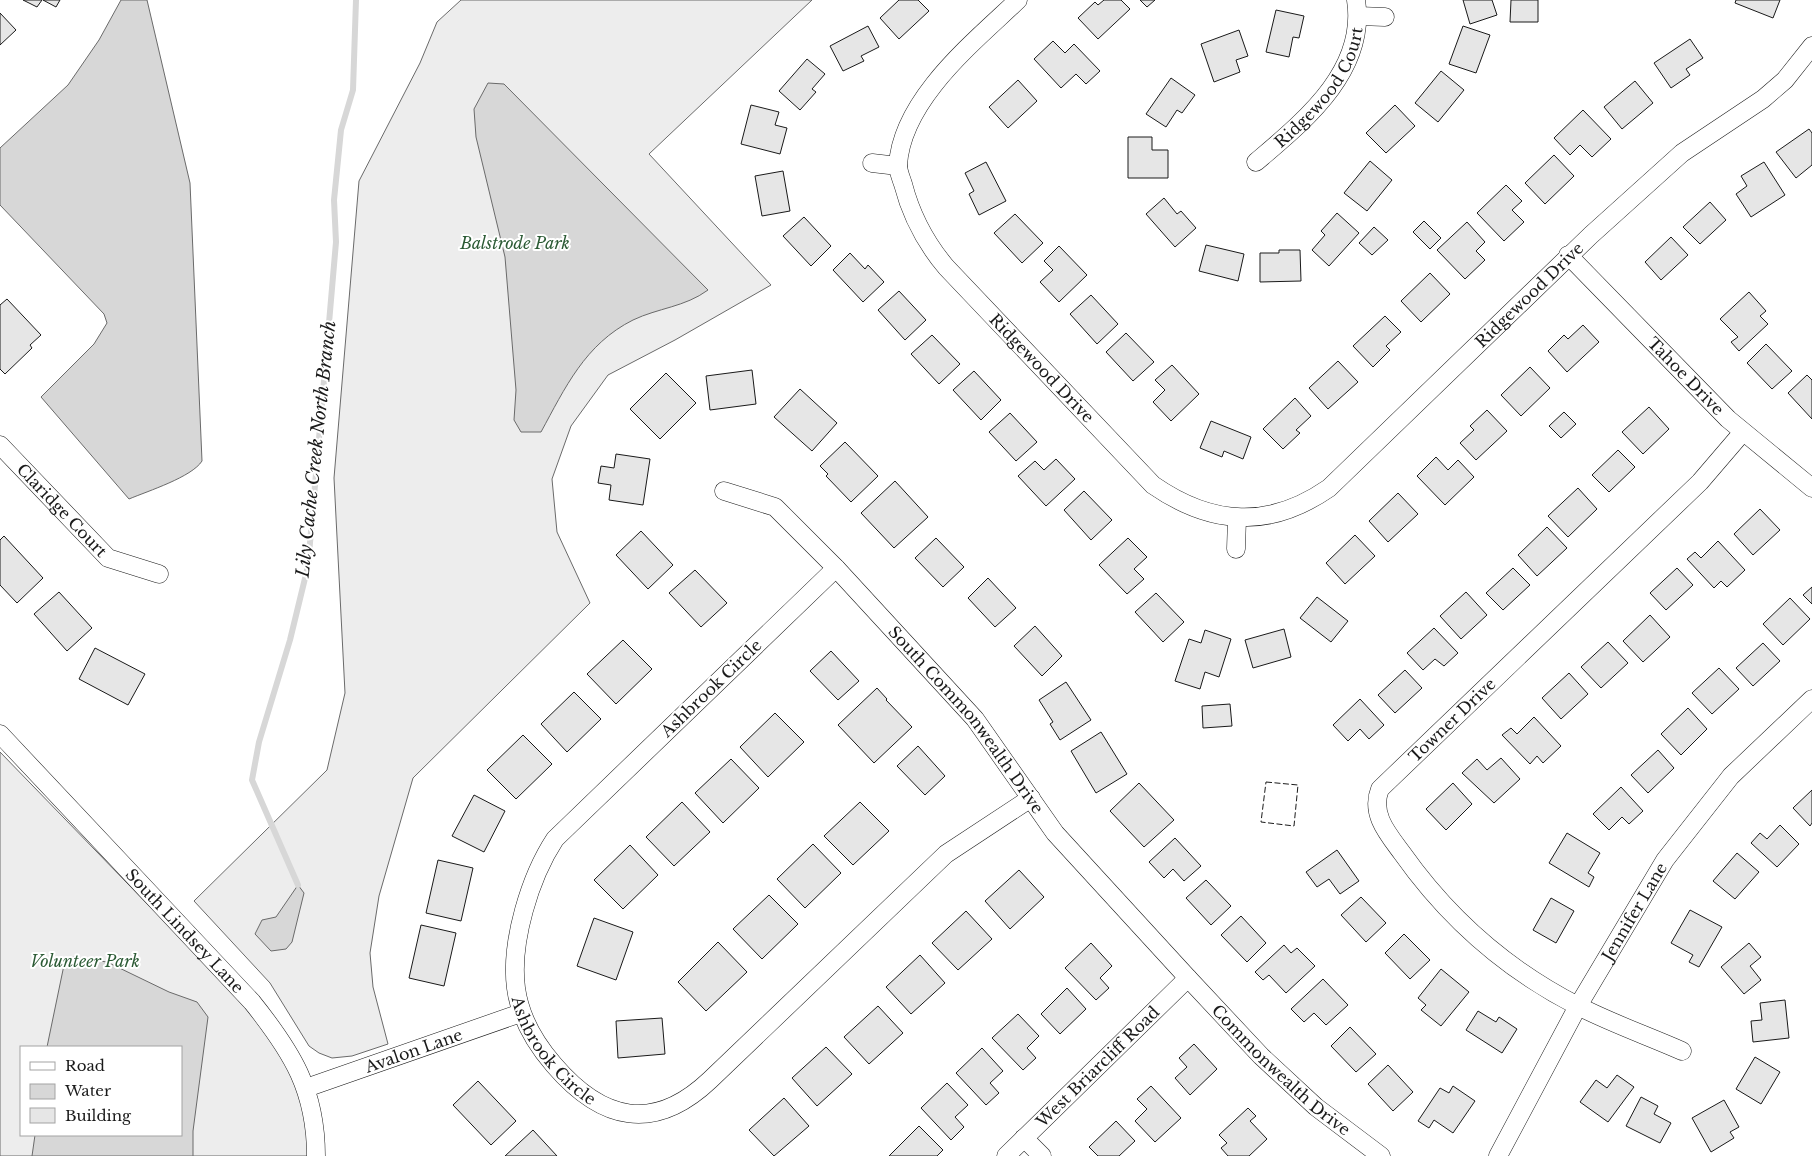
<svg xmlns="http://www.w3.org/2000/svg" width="1812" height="1156" viewBox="0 0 1812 1156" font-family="'Libre Baskerville',serif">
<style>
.built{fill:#ededed;stroke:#6a6a6a;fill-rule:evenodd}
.water{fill:#d7d7d7;stroke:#6a6a6a}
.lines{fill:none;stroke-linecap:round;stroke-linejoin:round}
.stream{stroke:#d7d7d7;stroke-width:6}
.building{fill:#e6e6e6;stroke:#1a1a1a}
.minor-casing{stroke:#1a1a1a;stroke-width:19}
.minor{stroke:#fff;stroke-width:18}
.fence{stroke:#1a1a1a;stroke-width:1;stroke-dasharray:6 2.5;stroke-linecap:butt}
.labels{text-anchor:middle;stroke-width:4;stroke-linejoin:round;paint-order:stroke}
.street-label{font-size:16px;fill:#1a1a1a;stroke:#fff}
.park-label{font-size:16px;font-style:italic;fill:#2b5a34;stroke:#fff}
.water-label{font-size:18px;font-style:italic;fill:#1a1a1a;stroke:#fff}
</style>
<rect width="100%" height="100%" fill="#fff"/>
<g class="built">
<polygon points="461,0 812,0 649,154 771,285 675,340 608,375 571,426 552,479 557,532 590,603 413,778 379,896 370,953 373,987 388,1044 352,1056 332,1058 319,1053 309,1046 270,983 194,901 327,770 345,693 334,478 359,181 420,63 437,22"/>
<path d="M0,752L288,1049L315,1156H0ZM21,1047H181V1135H21Z"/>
</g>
<g class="water">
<path d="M121,0H147L190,183L202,461C192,477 148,491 129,499L41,397L94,344L107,323L104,314L0,205V148L68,85L99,40Z"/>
<path d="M488,83L504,84L708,290C685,307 658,308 633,320C585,344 565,388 541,432H521L514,420L516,390L505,257L476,137L474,109Z"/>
<polygon points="298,885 304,893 292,942 286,949 271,951 255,934 262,920 276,917"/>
<polygon points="73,957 107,962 169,992 197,1002 208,1017 193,1131 193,1156 32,1156 35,1135 181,1135 181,1047 47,1047 64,965"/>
</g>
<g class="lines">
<polyline class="stream" points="298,885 252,780 259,742 290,640 308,566 336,242 334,200 341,130 353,90 356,0"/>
</g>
<g class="building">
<polygon points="23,0 42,0 37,7"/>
<polygon points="43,0 60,0 56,7"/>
<polygon points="899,0 918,0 929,11 899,39 880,18"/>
<polygon points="1104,0 1121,0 1130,9 1098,39 1078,18 1095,2 1098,5"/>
<polygon points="1140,0 1155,0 1147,7"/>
<polygon points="1463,0 1492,0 1497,15 1470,24"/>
<polygon points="1511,0 1538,0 1538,22 1510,22"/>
<polygon points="1736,0 1780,0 1773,18 1735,3"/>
<polygon points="1276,10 1304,16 1299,38 1293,37 1289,57 1266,52"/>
<polygon points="0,13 16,30 0,45"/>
<polygon points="868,26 879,47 861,56 864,61 843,71 830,46"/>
<polygon points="1463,26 1490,35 1476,73 1449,64"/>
<polygon points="1239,30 1248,56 1236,60 1240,72 1214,82 1201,44"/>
<polygon points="1690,39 1703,58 1686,69 1690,75 1671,88 1654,63"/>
<polygon points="1053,41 1065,53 1074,44 1100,71 1086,84 1076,74 1061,88 1034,59"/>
<polygon points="807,59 825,74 812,89 816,92 800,110 779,91"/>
<polygon points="1441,71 1464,90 1438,122 1415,103"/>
<polygon points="1171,78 1195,95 1182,113 1177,110 1166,127 1146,114"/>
<polygon points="1018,80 1037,101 1008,128 989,107"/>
<polygon points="1635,81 1653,103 1622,129 1604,107"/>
<polygon points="751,105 779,112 775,125 787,128 780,154 741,144"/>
<polygon points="1395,105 1415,126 1386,153 1366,133"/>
<polygon points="1583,110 1611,139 1592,157 1580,145 1570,155 1554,138"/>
<polygon points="1809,129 1812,133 1812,165 1796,178 1776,152"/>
<polygon points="1128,137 1152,137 1152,150 1168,150 1168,178 1128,178"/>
<polygon points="1554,155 1574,176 1545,204 1525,183"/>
<polygon points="1370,161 1392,180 1367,211 1344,193"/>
<polygon points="986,162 1006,201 979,215 969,194 974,191 965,173"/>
<polygon points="1764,162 1785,195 1751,217 1736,194 1747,186 1741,176"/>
<polygon points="783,171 790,211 762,216 755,176"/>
<polygon points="1506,185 1522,201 1512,210 1524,222 1504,241 1477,213"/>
<polygon points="1164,198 1177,214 1181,211 1196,228 1175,247 1146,214"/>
<polygon points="1710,202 1726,220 1700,244 1683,227"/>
<polygon points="1337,213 1359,233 1329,266 1312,250 1325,235 1321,231"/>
<polygon points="1015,214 1043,243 1022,263 994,233"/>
<polygon points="804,217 831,246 811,266 783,236"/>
<polygon points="1424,221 1441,238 1430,249 1413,232"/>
<polygon points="1467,222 1485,242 1476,251 1485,260 1465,279 1437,250"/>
<polygon points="1374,227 1388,240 1372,255 1359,243"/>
<polygon points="1671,237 1688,255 1661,280 1645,262"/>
<polygon points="1206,245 1244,254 1238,281 1199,271"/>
<polygon points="1059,246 1087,275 1059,302 1040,282 1053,270 1044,261"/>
<polygon points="1279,250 1300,250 1301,281 1260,282 1260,253 1279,253"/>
<polygon points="850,253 865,269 868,265 884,282 863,302 833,270"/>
<polygon points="1430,273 1450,294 1421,322 1401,301"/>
<polygon points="899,291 926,320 905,340 878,310"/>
<polygon points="1749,292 1766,311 1760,316 1768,324 1739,351 1731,342 1738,337 1720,319"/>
<polygon points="1091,295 1118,324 1097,344 1070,314"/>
<polygon points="7,299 41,335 30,345 32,348 5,374 0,369 0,305"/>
<polygon points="1385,316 1401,332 1386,346 1390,350 1373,367 1353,346"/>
<polygon points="1583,325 1599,342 1567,372 1548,351 1564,335 1568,339"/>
<polygon points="1126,333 1154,362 1133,381 1106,352"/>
<polygon points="932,335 960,364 939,384 911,354"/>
<polygon points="1766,344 1792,371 1772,389 1747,363"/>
<polygon points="1338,361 1358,382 1328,409 1309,388"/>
<polygon points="1172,365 1199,394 1171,421 1153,402 1165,390 1155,380"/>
<polygon points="1530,367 1550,388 1521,416 1501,395"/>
<polygon points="752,370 756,404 710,410 706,376"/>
<polygon points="974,371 1001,400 981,420 953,390"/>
<polygon points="666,373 696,403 660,439 630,409"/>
<polygon points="1807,375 1812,380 1812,419 1788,393"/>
<polygon points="800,389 837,423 812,451 774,417"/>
<polygon points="1295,398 1311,416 1296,430 1300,433 1283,449 1263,429"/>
<polygon points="1649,407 1669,429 1643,454 1622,432"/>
<polygon points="1487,410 1507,431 1476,460 1460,443 1474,430 1470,426"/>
<polygon points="1564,412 1576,424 1561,438 1549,426"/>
<polygon points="1010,413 1037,442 1016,461 989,432"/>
<polygon points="1211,421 1251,437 1243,459 1224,451 1222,457 1200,448"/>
<polygon points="845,442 878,476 851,502 826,476 828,474 820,466"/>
<polygon points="1618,450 1635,467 1609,492 1592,475"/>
<polygon points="616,454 650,459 643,505 609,500 611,485 598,483 601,466 614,468"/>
<polygon points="1436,457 1448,470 1458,460 1474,477 1445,505 1417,476"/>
<polygon points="1056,459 1075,479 1046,506 1018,476 1035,461 1044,470"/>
<polygon points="895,481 928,517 894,548 861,513"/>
<polygon points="1578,488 1597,509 1568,537 1548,516"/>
<polygon points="1084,491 1112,520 1091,540 1064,510"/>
<polygon points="1398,493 1418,514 1388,542 1369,521"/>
<polygon points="1760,509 1780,530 1753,555 1734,534"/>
<polygon points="1547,527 1567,548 1537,576 1518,555"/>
<polygon points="641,531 673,565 648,589 616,555"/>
<polygon points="1355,535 1375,556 1345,584 1326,563"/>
<polygon points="4,536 43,578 17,603 0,585 0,540"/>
<polygon points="936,538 964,567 943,587 915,558"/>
<polygon points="1128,538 1147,557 1134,569 1144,579 1127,594 1099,565"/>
<polygon points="1718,541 1745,570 1727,587 1721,581 1714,588 1687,559 1695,552 1701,558"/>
<polygon points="1513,568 1530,585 1503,610 1486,593"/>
<polygon points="1677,568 1693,585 1666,610 1650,593"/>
<polygon points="695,570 727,603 701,627 669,593"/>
<polygon points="988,578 1016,608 995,627 968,598"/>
<polygon points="1812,587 1812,604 1803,595"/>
<polygon points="59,592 92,628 67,651 34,614"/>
<polygon points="1466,592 1487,615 1461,639 1440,616"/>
<polygon points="1156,593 1184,622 1163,642 1135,612"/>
<polygon points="1317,597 1348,621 1331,642 1300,618"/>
<polygon points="1790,598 1810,619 1783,645 1763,624"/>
<polygon points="1650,615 1670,637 1643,662 1623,641"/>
<polygon points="1035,626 1062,656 1042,676 1014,646"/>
<polygon points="1434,628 1458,653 1444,666 1435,659 1423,670 1407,653"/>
<polygon points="1284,629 1291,657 1253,668 1245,640"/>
<polygon points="1205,630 1231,639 1219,677 1205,672 1200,689 1175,681 1189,639 1201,643"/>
<polygon points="623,640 652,669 616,704 587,674"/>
<polygon points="1608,642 1628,663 1601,688 1581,667"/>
<polygon points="1763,643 1780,661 1753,686 1736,668"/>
<polygon points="95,648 145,674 128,705 79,679"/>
<polygon points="831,651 859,681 838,700 810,671"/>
<polygon points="1719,668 1739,689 1712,714 1692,693"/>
<polygon points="1405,670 1422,688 1395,713 1378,695"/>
<polygon points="1569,673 1588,694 1561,719 1542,698"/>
<polygon points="1066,682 1091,720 1060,740 1050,724 1053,722 1039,700"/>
<polygon points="877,688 887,699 886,700 912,727 874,763 838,725"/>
<polygon points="574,692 601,719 567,752 541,724"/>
<polygon points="1360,699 1384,725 1369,739 1360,729 1348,741 1333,725"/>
<polygon points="1230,704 1232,726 1203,728 1202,706"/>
<polygon points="1688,708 1707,729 1681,755 1661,734"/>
<polygon points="775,713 804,742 768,777 740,747"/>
<polygon points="1534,717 1561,746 1543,763 1537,756 1530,764 1502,735 1511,728 1517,734"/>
<polygon points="1101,732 1127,774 1096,793 1071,751"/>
<polygon points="523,735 552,764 516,799 487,770"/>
<polygon points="918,746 945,776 925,795 897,766"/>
<polygon points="1658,750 1674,768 1648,793 1631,775"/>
<polygon points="1501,758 1520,779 1494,803 1462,773 1477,759 1487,770"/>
<polygon points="731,759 759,788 723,823 695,793"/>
<polygon points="1139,783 1174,820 1144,847 1110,811"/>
<polygon points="1453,783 1472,804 1446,830 1426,809"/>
<polygon points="1621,787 1643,811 1629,824 1622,817 1609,830 1593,814"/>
<polygon points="1812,790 1812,823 1810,826 1793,808"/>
<polygon points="474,795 505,811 484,852 452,836"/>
<polygon points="682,802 710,832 674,866 646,837"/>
<polygon points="860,802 889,831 853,865 824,836"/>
<polygon points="1780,825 1799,844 1777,867 1751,843 1760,833 1767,839"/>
<polygon points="1567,833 1600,853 1588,873 1594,877 1589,887 1549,863"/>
<polygon points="1175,838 1201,866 1184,881 1173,869 1164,878 1149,862"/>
<polygon points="813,844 841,873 805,908 777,879"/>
<polygon points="630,845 658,875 623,909 594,880"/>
<polygon points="1337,850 1359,881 1340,894 1329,879 1317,887 1306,872"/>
<polygon points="1737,853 1759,872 1735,899 1713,881"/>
<polygon points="438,860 473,868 461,921 426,913"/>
<polygon points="1019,870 1044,897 1010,929 985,901"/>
<polygon points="1206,880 1231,906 1211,925 1186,898"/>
<polygon points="769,895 798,924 762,959 733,929"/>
<polygon points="1361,897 1386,923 1366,942 1341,915"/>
<polygon points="1551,898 1574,911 1556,943 1533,930"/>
<polygon points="1690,910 1722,927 1699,967 1689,962 1693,955 1671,943"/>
<polygon points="966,911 992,939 958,970 932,943"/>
<polygon points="1241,916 1266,943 1247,962 1221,935"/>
<polygon points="594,918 633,932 616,980 577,966"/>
<polygon points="421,925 456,933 444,986 409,978"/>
<polygon points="1404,934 1430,960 1410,979 1385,953"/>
<polygon points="718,942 747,972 706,1011 678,982"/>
<polygon points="1091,943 1112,966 1100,978 1109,988 1096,1000 1065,968"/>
<polygon points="1749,943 1761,957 1750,966 1761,980 1744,994 1721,967"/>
<polygon points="1284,945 1291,953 1297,948 1315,966 1286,993 1269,975 1263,980 1255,972"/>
<polygon points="920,955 945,983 911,1014 886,987"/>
<polygon points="1441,969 1469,992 1441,1026 1421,1010 1426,1005 1418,998"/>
<polygon points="1323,979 1348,1005 1326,1025 1314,1013 1304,1022 1291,1009"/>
<polygon points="1067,988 1086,1009 1060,1034 1041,1014"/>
<polygon points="1785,1000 1789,1038 1753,1042 1751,1021 1762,1020 1760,1003"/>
<polygon points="878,1006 903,1033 869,1064 844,1037"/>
<polygon points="1478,1011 1496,1022 1499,1017 1517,1029 1502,1053 1466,1030"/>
<polygon points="1018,1014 1039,1036 1027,1048 1036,1058 1023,1070 992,1038"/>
<polygon points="662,1018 665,1054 618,1058 616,1021"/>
<polygon points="1350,1027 1376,1054 1356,1072 1331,1046"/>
<polygon points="1194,1044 1217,1069 1190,1095 1175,1078 1187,1067 1179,1058"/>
<polygon points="826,1047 852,1074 817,1106 792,1078"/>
<polygon points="982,1048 1003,1071 990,1083 999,1093 986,1105 956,1073"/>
<polygon points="1755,1057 1780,1072 1761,1104 1736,1089"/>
<polygon points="1388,1065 1413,1092 1393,1111 1368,1084"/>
<polygon points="1617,1075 1634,1087 1608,1122 1580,1102 1596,1080 1607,1088"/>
<polygon points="478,1081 516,1121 491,1145 453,1105"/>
<polygon points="947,1083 968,1105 955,1117 964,1127 951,1140 921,1108"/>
<polygon points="1151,1086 1181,1118 1155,1142 1135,1121 1147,1109 1137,1099"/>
<polygon points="1453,1086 1475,1101 1453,1133 1434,1120 1429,1128 1418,1121 1440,1088 1449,1093"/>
<polygon points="1641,1097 1658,1106 1654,1114 1671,1123 1660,1143 1626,1126"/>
<polygon points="784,1098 809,1126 774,1156 749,1130"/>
<polygon points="1724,1100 1739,1127 1730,1132 1734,1138 1711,1152 1692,1118"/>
<polygon points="1248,1108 1256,1116 1250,1121 1267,1139 1249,1156 1228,1156 1221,1148 1227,1143 1219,1135"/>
<polygon points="1116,1121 1135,1141 1119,1156 1098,1156 1089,1147"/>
<polygon points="919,1126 943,1150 937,1156 889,1156"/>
<polygon points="533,1130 557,1156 505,1156"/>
</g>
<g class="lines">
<g class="minor-casing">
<g id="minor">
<path id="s1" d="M1018,0C974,42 902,99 898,165C898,171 901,178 903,184C911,215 925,242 946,267L1153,485C1212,526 1270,529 1329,488L1591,235L1682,153L1763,99L1785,80L1812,46"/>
<polyline points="1359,16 1385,17"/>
<path id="s2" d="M1256,162C1304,121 1367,71 1356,0"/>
<polyline points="872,163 898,166"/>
<path id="s3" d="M1568,255L1728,419L1812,488"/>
<path id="s4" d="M0,445L108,558L159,574"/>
<path id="s5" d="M724,491L775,507L836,568L975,719L1055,833L1188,978L1261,1056L1316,1107L1381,1156"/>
<polyline points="1236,549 1237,518"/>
<path id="s6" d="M836,568L555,839C530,877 510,942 516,988C520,1018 534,1042 554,1065C602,1121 654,1133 710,1080L946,854L1031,798"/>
<path id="s7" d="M0,734L252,1002C292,1052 316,1090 316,1156"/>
<path id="s8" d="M1682,1051C1648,1036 1611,1023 1578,1006C1507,970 1448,918 1402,853C1388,834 1370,814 1380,789L1700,482L1742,433"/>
<path id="s9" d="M306,1088L521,1013"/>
<polyline points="1024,1138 1042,1156"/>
<path id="s10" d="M1006,1156L1188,978"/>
<path id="s11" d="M1498,1156L1578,1006L1665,860L1731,776L1812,699"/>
</g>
</g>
<use href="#minor" class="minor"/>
<polygon class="fence" points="1266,782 1298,785 1294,826 1261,822"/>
</g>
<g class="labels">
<g class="street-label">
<text dy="6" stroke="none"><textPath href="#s2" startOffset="100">Ridgewood Court</textPath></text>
<text dy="6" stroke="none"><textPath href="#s1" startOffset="1091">Ridgewood Drive</textPath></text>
<text dy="6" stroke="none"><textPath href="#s1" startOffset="462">Ridgewood Drive</textPath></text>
<text dy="6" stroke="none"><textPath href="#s3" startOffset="169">Tahoe Drive</textPath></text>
<text dy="6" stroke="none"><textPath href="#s4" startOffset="90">Claridge Court</textPath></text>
<text transform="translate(711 688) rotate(-44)" y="6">Ashbrook Circle</text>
<text dy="6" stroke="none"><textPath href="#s8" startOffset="520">Towner Drive</textPath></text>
<text dy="6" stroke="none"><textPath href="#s5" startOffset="340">South Commonwealth Drive</textPath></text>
<text dy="6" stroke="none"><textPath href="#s11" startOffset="280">Jennifer Lane</textPath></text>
<text dy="6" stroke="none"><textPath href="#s7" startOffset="270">South Lindsey Lane</textPath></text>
<text dy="6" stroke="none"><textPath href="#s6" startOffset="622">Ashbrook Circle</textPath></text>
<text dy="6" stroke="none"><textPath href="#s9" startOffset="114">Avalon Lane</textPath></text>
<text dy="6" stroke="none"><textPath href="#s10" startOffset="128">West Briarcliff Road</textPath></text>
<text dy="6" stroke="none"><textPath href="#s5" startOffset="812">Commonwealth Drive</textPath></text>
</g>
<g class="park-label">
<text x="515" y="249">Balstrode Park</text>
<text x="85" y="967">Volunteer Park</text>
</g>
<g class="water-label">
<text transform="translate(316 449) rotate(-84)" y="6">Lily Cache Creek North Branch</text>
</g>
</g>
<rect x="20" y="1046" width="162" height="90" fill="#ffffff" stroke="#a3a3a3"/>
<rect x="30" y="1062" width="25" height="8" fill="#ffffff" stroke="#a3a3a3"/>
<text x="65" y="1071" font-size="15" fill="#1a1a1a">Road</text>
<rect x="30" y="1084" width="25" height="15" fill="#d7d7d7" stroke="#a3a3a3"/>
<text x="65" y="1096" font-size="15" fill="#1a1a1a">Water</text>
<rect x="30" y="1108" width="25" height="15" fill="#e6e6e6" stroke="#a3a3a3"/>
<text x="65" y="1121" font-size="15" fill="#1a1a1a">Building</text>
</svg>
